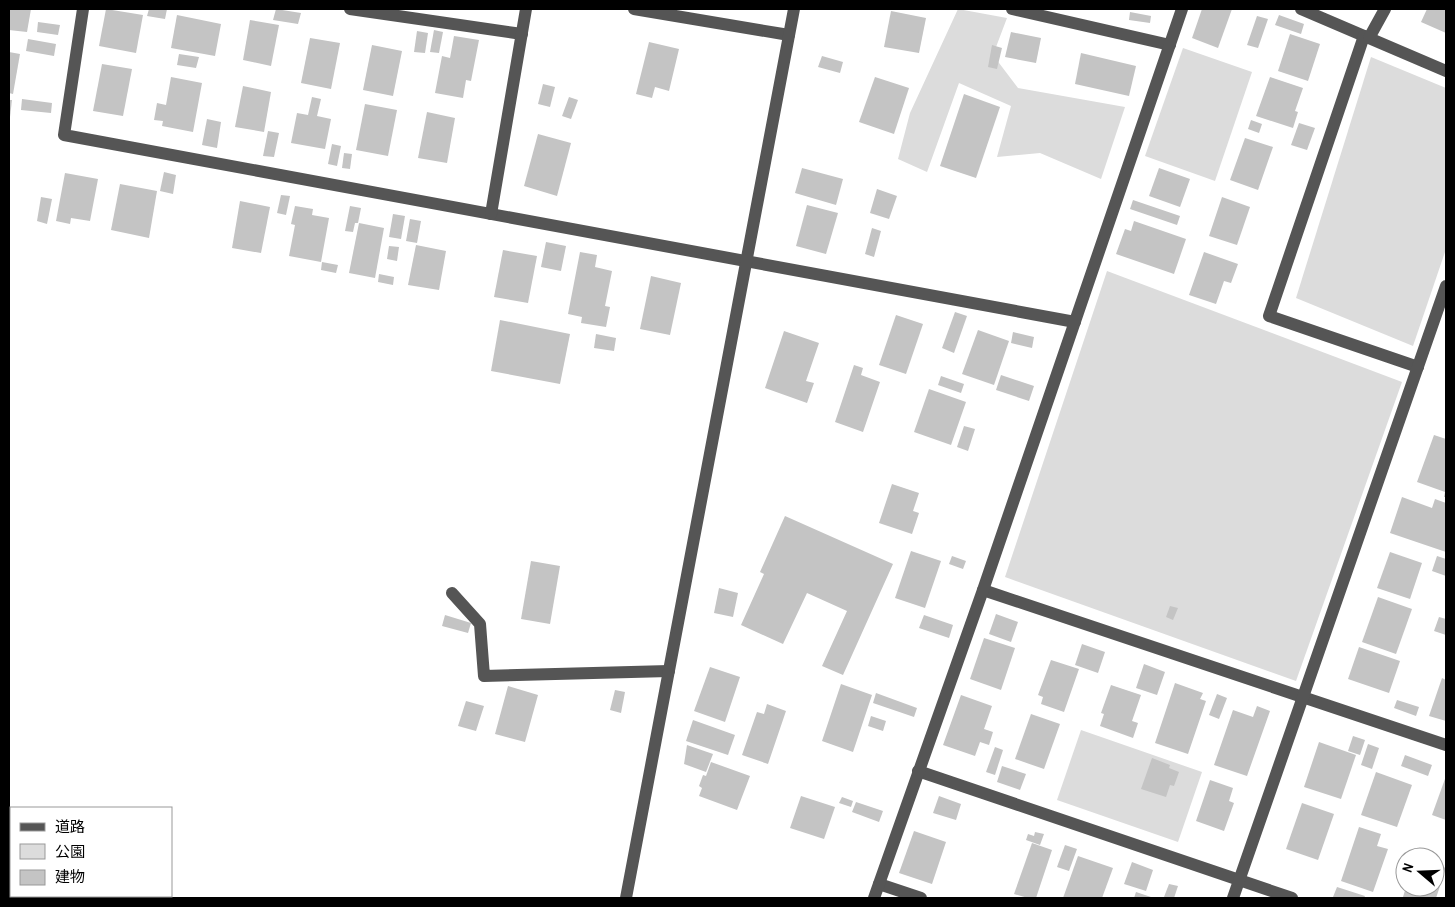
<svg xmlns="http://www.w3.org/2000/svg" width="1455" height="907" viewBox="0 0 1455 907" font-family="'Archivo Narrow','Noto Sans JP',sans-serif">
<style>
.green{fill:#dcdcdc}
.building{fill:#c4c4c4}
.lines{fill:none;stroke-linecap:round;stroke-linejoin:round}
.minor{stroke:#555;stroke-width:12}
</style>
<rect width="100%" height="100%" fill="#fff"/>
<g class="green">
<polygon points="958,9 1007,18 993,55 1018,88 1125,107 1101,179 1040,153 997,157 1011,106 959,83 927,172 898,159 910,113"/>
<polygon points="1183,48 1252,72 1215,181 1145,156"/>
<polygon points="1371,57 1446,88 1446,249 1413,346 1296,298"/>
<polygon points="1107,271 1402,382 1296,681 1005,577"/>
<polygon points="1081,730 1202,772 1178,842 1057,800"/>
</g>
<g class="building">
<polygon points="9,9 31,9 27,32 9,30"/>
<polygon points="106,9 143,15 136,53 99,46"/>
<polygon points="149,9 167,9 165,19 147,16"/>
<polygon points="276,9 301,13 298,24 273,20"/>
<polygon points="1202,9 1232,9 1218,48 1192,38"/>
<polygon points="1427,9 1446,9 1446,33 1421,22"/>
<polygon points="891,11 926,18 919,53 884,47"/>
<polygon points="1130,12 1151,16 1150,23 1129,20"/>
<polygon points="177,15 221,24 215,56 171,48"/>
<polygon points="1279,15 1304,24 1301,34 1275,25"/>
<polygon points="1257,16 1268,19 1258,48 1247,45"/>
<polygon points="250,20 279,25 271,66 243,60"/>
<polygon points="38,22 60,25 58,35 37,32"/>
<polygon points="434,30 443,32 439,53 430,52"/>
<polygon points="417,31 428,33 425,53 414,52"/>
<polygon points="1011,32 1041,38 1036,63 1005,57"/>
<polygon points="1290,34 1320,44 1308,81 1278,71"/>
<polygon points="454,36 479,40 471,81 466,80 463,98 435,93 442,56 450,58"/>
<polygon points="310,38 340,43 331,89 301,83"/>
<polygon points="28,39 56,44 54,56 26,51"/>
<polygon points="649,42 679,49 669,91 655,87 652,98 636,94"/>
<polygon points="372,45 402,51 393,96 363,90"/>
<polygon points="992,45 1002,48 997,69 988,67"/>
<polygon points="9,52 20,54 13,94 9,93"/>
<polygon points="1081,53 1136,66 1129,96 1075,84"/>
<polygon points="179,54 199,57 196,68 177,65"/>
<polygon points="822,56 843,62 840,73 818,67"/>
<polygon points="102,64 132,69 123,116 93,111"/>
<polygon points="171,77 202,83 193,132 162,126 163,121 154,120 157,103 166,105"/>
<polygon points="875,77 909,88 894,134 859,122"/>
<polygon points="1270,77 1303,88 1295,111 1298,112 1293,128 1256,116"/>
<polygon points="543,84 555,87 550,107 538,104"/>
<polygon points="243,86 271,92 264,132 235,127"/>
<polygon points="964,94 1000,107 976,178 940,166"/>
<polygon points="312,97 321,99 317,116 331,119 325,149 291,143 297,113 308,115"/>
<polygon points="569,97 578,100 571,119 562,116"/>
<polygon points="22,99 52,103 51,113 21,110"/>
<polygon points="9,100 12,100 10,117 9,117"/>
<polygon points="365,104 397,110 388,156 356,150"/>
<polygon points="427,112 455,118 447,163 418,158"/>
<polygon points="207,119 221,122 217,148 202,145"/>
<polygon points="1251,120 1262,124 1259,133 1248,129"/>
<polygon points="1299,123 1315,128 1307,150 1291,145"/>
<polygon points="268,131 279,133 274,157 263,156"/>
<polygon points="538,134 571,143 557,196 524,186"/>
<polygon points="1245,138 1273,147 1258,190 1230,180"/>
<polygon points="332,144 341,146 337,166 328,164"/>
<polygon points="344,153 352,154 350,169 342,168"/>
<polygon points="802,168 843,179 836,205 795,193"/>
<polygon points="1159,168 1190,179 1180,207 1149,196"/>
<polygon points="164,172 176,175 173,194 160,191"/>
<polygon points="65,173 98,179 90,221 71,218 70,224 56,221"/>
<polygon points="120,184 157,191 149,238 111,230"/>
<polygon points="877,189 897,196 889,219 870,213"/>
<polygon points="281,195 290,196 286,215 277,213"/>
<polygon points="41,197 52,199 47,224 37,221"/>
<polygon points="1222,197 1250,207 1237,245 1209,236"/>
<polygon points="1133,200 1180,216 1177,225 1130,209"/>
<polygon points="240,201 270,207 261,253 232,248"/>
<polygon points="807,205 838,213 826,254 796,246"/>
<polygon points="295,206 313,209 312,215 329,218 321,262 289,256 295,225 291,224"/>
<polygon points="350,206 361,208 358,223 355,223 353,232 345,231"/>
<polygon points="393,214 405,216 401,239 389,237"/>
<polygon points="410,219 421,221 417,243 406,241"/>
<polygon points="1134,221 1186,239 1174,274 1116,254 1125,229 1131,231"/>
<polygon points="359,223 384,228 375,278 349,273"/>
<polygon points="872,228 881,231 874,257 865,254"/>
<polygon points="546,242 566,246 561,271 541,267"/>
<polygon points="416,245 446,251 439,290 408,285"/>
<polygon points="389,246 399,247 397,261 387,259"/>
<polygon points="503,250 537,256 528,303 494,297"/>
<polygon points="580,252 597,255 595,267 612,271 605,306 610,307 606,327 581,323 582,317 568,314"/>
<polygon points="1204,252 1238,264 1231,283 1224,281 1216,304 1189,295"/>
<polygon points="322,262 338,265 336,273 321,270"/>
<polygon points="379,274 394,277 393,285 378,282"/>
<polygon points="651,276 681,283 670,335 640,329"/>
<polygon points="955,312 967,316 954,353 942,348"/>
<polygon points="896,315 923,324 906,374 879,365"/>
<polygon points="500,320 570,334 560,384 491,371"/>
<polygon points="978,330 1009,341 994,385 962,374"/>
<polygon points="784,331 819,343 806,381 814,383 807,403 765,388"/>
<polygon points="1013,332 1034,337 1032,348 1011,343"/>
<polygon points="596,334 616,338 614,351 594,348"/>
<polygon points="854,365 863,368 861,375 880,382 863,432 835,422"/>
<polygon points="1001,375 1034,386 1029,401 996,390"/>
<polygon points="941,376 964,384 961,393 938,385"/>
<polygon points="929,389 966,402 951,445 914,432"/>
<polygon points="964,426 975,429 968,451 957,447"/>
<polygon points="1434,435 1446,439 1446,497 1444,497 1445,492 1417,482"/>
<polygon points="892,484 919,493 913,511 919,513 912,534 879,523"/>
<polygon points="1402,497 1432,508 1435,499 1446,503 1446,552 1390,533"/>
<polygon points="785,516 893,564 843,675 822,666 847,611 807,593 783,644 741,625 764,574 760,572"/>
<polygon points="911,551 941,561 925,608 895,598"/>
<polygon points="1390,552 1422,563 1410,599 1377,588"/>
<polygon points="952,556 966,561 963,569 949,564"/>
<polygon points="1437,556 1446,559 1446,576 1432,571"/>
<polygon points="531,561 560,566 550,624 521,619"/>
<polygon points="719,588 738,593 733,617 714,613"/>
<polygon points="1378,597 1412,609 1396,654 1362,642"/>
<polygon points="1170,606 1178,608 1173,620 1166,617"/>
<polygon points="996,614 1018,622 1011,642 989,634"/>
<polygon points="445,615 471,623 468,633 442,626"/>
<polygon points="924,615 953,625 949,638 919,628"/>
<polygon points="1439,617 1446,619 1446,635 1434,631"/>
<polygon points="984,638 1015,648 1001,690 970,679"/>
<polygon points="1082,644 1105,652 1098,673 1075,665"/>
<polygon points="1359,647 1400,661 1389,693 1348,679"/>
<polygon points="1051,660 1079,669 1064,712 1041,704 1043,697 1038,695"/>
<polygon points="1144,664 1165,672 1157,695 1136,688"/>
<polygon points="710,667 740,677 725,722 694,711"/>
<polygon points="1442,678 1446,680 1446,721 1429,716"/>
<polygon points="1175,683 1203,693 1200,699 1206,701 1188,754 1155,743"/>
<polygon points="841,684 872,695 853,752 822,741"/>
<polygon points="1111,685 1141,695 1132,721 1138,723 1133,738 1100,726 1104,714 1101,713"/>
<polygon points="508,686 538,695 525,742 495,734"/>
<polygon points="615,690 625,692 621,713 610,710"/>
<polygon points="876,693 917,708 914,717 873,703"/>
<polygon points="1217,694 1227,698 1219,719 1209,715"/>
<polygon points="961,695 992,706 984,729 993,732 989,745 980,742 975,756 943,745"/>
<polygon points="1397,700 1419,707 1416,716 1394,708"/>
<polygon points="466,701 484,706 476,731 458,726"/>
<polygon points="767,704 786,711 768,764 742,755 757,712 764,714"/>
<polygon points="1257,706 1270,711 1247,776 1214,765 1233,710 1253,717"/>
<polygon points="1031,714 1060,724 1044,769 1015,759"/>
<polygon points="871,716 886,721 883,731 868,726"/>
<polygon points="693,720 735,735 728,755 686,741"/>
<polygon points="1353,736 1365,740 1360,755 1348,751"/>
<polygon points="1319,742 1356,755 1341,799 1304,787"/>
<polygon points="1368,744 1379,748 1372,769 1361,765"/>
<polygon points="687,745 713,754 706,772 684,764"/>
<polygon points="995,747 1003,750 995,775 986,772"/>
<polygon points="1405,755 1432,765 1428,776 1401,766"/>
<polygon points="1152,758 1170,765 1169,768 1179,772 1174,786 1170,785 1166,797 1141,789"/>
<polygon points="711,762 750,776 737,810 699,796 702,788 699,786 703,775 706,776"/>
<polygon points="1002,766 1026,774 1020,790 997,782"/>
<polygon points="1376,772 1412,785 1397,827 1361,815"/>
<polygon points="1446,776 1446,820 1432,815"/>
<polygon points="1210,780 1233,788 1229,801 1234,803 1224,831 1196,821"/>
<polygon points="801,796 835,807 824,839 790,828"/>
<polygon points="939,796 961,804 956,820 933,813"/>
<polygon points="842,797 853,801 851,807 839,803"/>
<polygon points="856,802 883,811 879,822 852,812"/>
<polygon points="1302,803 1334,814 1318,860 1286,849"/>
<polygon points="1359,827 1381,834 1377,846 1388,849 1373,892 1341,881"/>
<polygon points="914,831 946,842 932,884 899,873"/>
<polygon points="1035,832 1044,834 1040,845 1026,840 1028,834 1034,836"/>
<polygon points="1032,843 1052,850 1036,898 1028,898 1014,894"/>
<polygon points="1065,845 1077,849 1069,871 1057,867"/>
<polygon points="1078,856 1113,868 1102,898 1063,898"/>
<polygon points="1132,862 1153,870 1146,891 1124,884"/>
<polygon points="1435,864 1446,868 1436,898 1403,897 1406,887 1435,887"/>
<polygon points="1169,884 1178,886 1174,898 1164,897"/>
<polygon points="1337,887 1365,896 1364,898 1333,897"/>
<polygon points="1136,892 1154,898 1134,898"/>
</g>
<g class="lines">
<g class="minor">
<polyline points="83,9 64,135 1075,322"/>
<polyline points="350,9 522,34"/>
<polyline points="634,9 789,35"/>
<polyline points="1012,9 1170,45"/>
<polyline points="1301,9 1446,71"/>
<polyline points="1364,36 1269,316 1418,367"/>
<polyline points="1369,38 1385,9"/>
<polyline points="491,214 526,9"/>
<polyline points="983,590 1446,745"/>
<polyline points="452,593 480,624 484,676 669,671"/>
<polyline points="918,771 1292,898"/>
<polyline points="879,884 921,898"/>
<polyline points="626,898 794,9"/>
<polyline points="874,898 983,590 1182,9"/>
<polyline points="1233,898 1446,286"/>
</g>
</g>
<rect width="1455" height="907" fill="none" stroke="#000000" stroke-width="20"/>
<rect x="10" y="807" width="162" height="90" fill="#ffffff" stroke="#999999"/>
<rect x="20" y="823" width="25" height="8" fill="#555555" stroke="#999999"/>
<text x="55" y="832" font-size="15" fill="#000000">道路</text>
<rect x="20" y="844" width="25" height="15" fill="#dcdcdc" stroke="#999999"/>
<text x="55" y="857" font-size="15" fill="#000000">公園</text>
<rect x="20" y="870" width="25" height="15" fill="#c4c4c4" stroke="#999999"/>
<text x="55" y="882" font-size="15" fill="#000000">建物</text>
<g transform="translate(1420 872) rotate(289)"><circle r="24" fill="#ffffff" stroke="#999999"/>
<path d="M0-4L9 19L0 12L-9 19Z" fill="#000000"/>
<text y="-8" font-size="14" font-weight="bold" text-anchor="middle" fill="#000000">N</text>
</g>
</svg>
